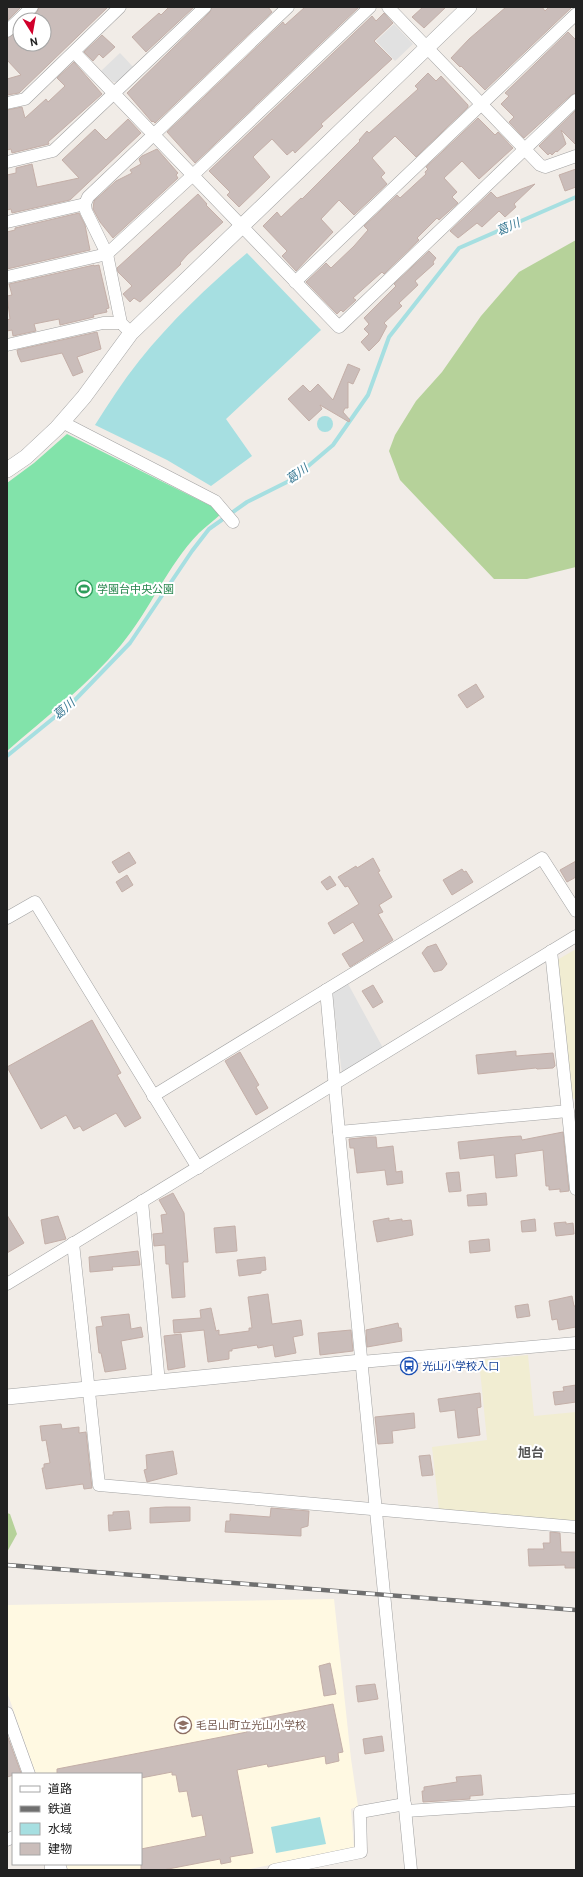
<svg xmlns="http://www.w3.org/2000/svg" width="583" height="1877" viewBox="0 0 583 1877" font-family="Overpass,'Noto Sans JP',sans-serif">
<style>
.education{fill:#fff9e2}
.farmland{fill:#f1edd2}
.forest{fill:#b6d29a}
.pitch{fill:#82e3aa}
.parking{fill:#e1e1e1}
.water{fill:#a6dfe1}
.lines{fill:none;stroke-linecap:round;stroke-linejoin:round}
.stream{stroke:#a6dfe1;stroke-width:4}
.building{fill:#cabdba;stroke:#c4afa8}
.minor-casing{stroke:#a2a2a2;stroke-width:13}
.tertiary-casing{stroke:#a2a2a2;stroke-width:16}
.minor{stroke:#fff;stroke-width:12}
.tertiary{stroke:#fff;stroke-width:15}
.rail-casing{stroke:#6f6f6f;stroke-width:4.5}
.rail{stroke:#fff;stroke-width:3;stroke-dasharray:9;stroke-linecap:butt}
.labels{text-anchor:middle;stroke-width:4;stroke-linejoin:round;paint-order:stroke}
.leisure-label{font-size:11px;fill:#27864d;stroke:#fff;text-anchor:start}
.transit-label{font-size:11px;fill:#164399;stroke:#fff;text-anchor:start}
.education-label{font-size:11px;fill:#785e54;stroke:#fff;text-anchor:start}
.water-label{font-size:12px;font-style:italic;fill:#3c7b95;stroke:#fff}
.quarter-label{font-size:13px;font-weight:bold;fill:#545454;stroke:#fff}
</style>
<rect width="100%" height="100%" fill="#f1ece7"/>
<polygon class="education" points="334,1599 351,1759 358,1806 351,1809 354,1848 245,1870 68,1870 66,1864 141,1864 141,1774 36,1774 7,1692 7,1605"/>
<g class="farmland">
<polygon points="576,949 576,1099 572,1099 557,960"/>
<polygon points="528,1355 534,1416 576,1412 576,1521 439,1510 432,1447 487,1440 479,1360"/>
</g>
<g class="forest">
<polygon points="576,240 576,567 527,579 494,579 400,480 389,451 395,435 416,401 442,372 481,316 519,272"/>
<polygon points="7,1513 10,1514 17,1534 7,1552"/>
</g>
<path class="pitch" d="M67,434L215,508L222,513C215,520 206,526 199,533C167,566 150,610 121,645C88,685 46,717 7,751V483L34,463Z"/>
<g class="parking">
<polygon points="394,24 413,44 395,61 376,41"/>
<polygon points="120,53 134,68 119,82 113,82 101,71"/>
<polygon points="347,982 383,1048 342,1074 332,992"/>
</g>
<g class="water">
<path d="M247,253L321,330L226,419L252,456L211,486L167,460L95,425C109,403 123,381 139,361C171,321 208,286 247,253Z"/>
<circle cx="325" cy="424" r="8"/>
<polygon points="320,1817 326,1844 276,1853 271,1827"/>
</g>
<g class="lines">
<polyline class="stream" points="7,756 72,703 130,643 192,551 209,529 247,502 293,479 333,445 368,395 389,337 459,248 576,197"/>
</g>
<g class="building">
<polygon points="7,7 21,7 8,20"/>
<polygon points="39,7 108,7 19,93 7,95 7,79 21,75 7,60 7,38 14,34 20,40 20,44 44,44 44,20 29,20 37,12"/>
<polygon points="169,7 194,7 146,52 132,37 159,13 161,15"/>
<polygon points="212,7 268,7 272,12 155,123 153,121 152,122 127,93 210,12"/>
<polygon points="305,7 359,7 195,163 167,132 283,22 285,25"/>
<polygon points="423,7 446,7 424,28 412,17"/>
<polygon points="506,7 542,7 545,11 549,7 572,7 485,90 461,66 460,67 451,58 469,39"/>
<polygon points="384,13 393,23 374,41 392,59 321,124 323,126 295,153 293,150 287,155 272,139 257,153 253,157 270,177 239,207 227,195 230,192 209,171 372,16 376,21"/>
<polygon points="568,32 576,40 576,93 571,95 524,138 509,122 514,117 501,104 509,96 505,93"/>
<polygon points="102,35 115,47 103,58 99,54 93,61 84,52"/>
<polygon points="74,62 102,94 48,142 49,144 12,153 11,149 7,150 7,110 22,107 25,118 46,99 48,102 65,86 57,78"/>
<polygon points="428,73 436,81 441,76 468,105 468,107 416,157 395,136 372,158 385,173 381,177 387,184 354,215 339,200 321,219 333,232 296,271 282,256 287,251 263,226 277,212 281,217 301,198 302,199 360,141 359,140 367,131 369,133 418,89 415,86"/>
<polygon points="576,110 576,145 561,130 566,144 557,152 556,151 552,155 550,153 548,155 539,146"/>
<polygon points="478,118 495,135 498,132 513,148 479,179 462,161 444,178 457,192 452,197 458,203 439,220 437,218 417,238 419,240 384,274 382,272 353,298 356,300 343,312 341,310 337,314 306,282 326,263 331,268 354,246 368,230 364,226 397,195 400,198 426,174 425,172 428,169 426,167"/>
<polygon points="128,119 141,133 70,200 12,213 11,209 7,210 7,175 16,173 16,168 32,164 37,187 79,178 62,160 95,129 106,140"/>
<polygon points="157,149 178,173 176,175 178,178 113,238 100,222 93,209 94,201 116,181 132,173 130,170 141,164 139,159 142,156"/>
<polygon points="576,169 576,187 565,191 559,175"/>
<polygon points="535,184 514,204 516,207 505,217 499,211 482,227 477,223 458,238 450,231 491,192 497,198"/>
<polygon points="198,194 207,204 206,205 223,222 187,255 180,263 181,264 140,302 134,298 130,302 123,294 132,286 118,272 117,268"/>
<polygon points="79,213 85,225 90,250 7,269 7,232 15,230 15,228"/>
<polygon points="429,251 436,258 433,262 434,264 415,281 418,285 399,303 402,306 384,323 387,326 379,341 369,351 361,342 369,334 364,329 369,324 364,318 396,286 394,284"/>
<polygon points="94,265 94,266 99,265 109,308 106,309 107,312 93,315 94,317 60,325 59,319 34,324 36,331 13,336 12,330 7,331 7,320 10,319 7,296 12,295 9,284"/>
<polygon points="97,332 101,349 77,357 83,372 73,376 62,353 21,362 18,355 17,350"/>
<polygon points="348,364 360,369 353,384 348,382 348,408 345,408 343,412 350,420 349,422 320,405 322,409 309,421 288,399 303,385 310,392 318,384 333,400"/>
<polygon points="476,684 484,697 467,708 458,695"/>
<polygon points="129,852 136,863 119,873 112,862"/>
<polygon points="373,858 380,871 378,872 392,897 379,905 383,912 378,914 393,940 350,967 342,954 364,941 353,922 334,934 328,923 359,904 348,886 345,887 338,877 356,866 357,868"/>
<polygon points="576,861 576,877 567,882 560,870"/>
<polygon points="462,869 464,872 466,871 473,882 452,895 443,880"/>
<polygon points="127,875 133,885 122,892 116,882"/>
<polygon points="330,876 336,885 327,890 321,882"/>
<polygon points="436,944 447,964 442,970 434,972 422,953 427,947"/>
<polygon points="373,985 383,1002 373,1008 362,991"/>
<polygon points="92,1020 121,1073 117,1075 141,1118 125,1127 116,1113 83,1131 80,1126 74,1129 66,1115 41,1129 7,1067"/>
<polygon points="516,1051 516,1056 553,1053 555,1066 553,1068 537,1069 536,1068 478,1074 476,1055"/>
<polygon points="240,1052 259,1085 256,1087 268,1108 256,1115 225,1061"/>
<polygon points="563,1132 569,1191 560,1192 560,1189 549,1190 549,1186 546,1186 543,1150 515,1154 517,1176 496,1178 494,1155 460,1159 458,1142 506,1137 521,1136 522,1140"/>
<polygon points="369,1137 376,1137 377,1148 393,1146 396,1172 402,1171 403,1183 387,1185 385,1170 357,1173 354,1148 350,1148 349,1139"/>
<polygon points="459,1172 461,1191 449,1192 446,1173"/>
<polygon points="173,1193 184,1213 188,1262 183,1262 185,1297 172,1298 169,1264 166,1264 165,1245 154,1246 153,1234 163,1233 161,1215 167,1214 159,1200"/>
<polygon points="486,1193 487,1205 468,1206 467,1195"/>
<polygon points="7,1215 24,1243 7,1253"/>
<polygon points="58,1216 66,1239 45,1244 41,1220"/>
<polygon points="389,1218 389,1221 402,1219 402,1221 411,1220 413,1235 377,1242 373,1221"/>
<polygon points="535,1219 536,1231 522,1232 521,1221"/>
<polygon points="566,1222 566,1224 573,1223 574,1234 556,1236 554,1223"/>
<polygon points="235,1226 237,1251 216,1253 214,1228"/>
<polygon points="489,1239 490,1251 470,1253 469,1241"/>
<polygon points="138,1251 140,1265 112,1267 113,1270 90,1272 89,1257"/>
<polygon points="265,1257 266,1270 261,1271 261,1273 239,1276 237,1260"/>
<polygon points="268,1294 272,1324 301,1320 303,1335 293,1337 296,1353 275,1357 273,1345 258,1348 257,1345 232,1349 232,1351 229,1351 229,1359 208,1362 204,1330 174,1333 173,1320 201,1318 200,1310 211,1308 216,1331 219,1330 219,1335 249,1331 249,1328 252,1328 248,1297"/>
<polygon points="572,1296 574,1306 576,1306 576,1327 559,1330 557,1319 552,1320 549,1301"/>
<polygon points="528,1304 530,1316 517,1318 515,1306"/>
<polygon points="129,1314 131,1329 141,1327 143,1337 121,1341 126,1369 105,1372 101,1353 99,1353 96,1327 103,1326 101,1317"/>
<polygon points="398,1323 399,1328 401,1328 402,1341 367,1347 366,1330"/>
<polygon points="351,1330 353,1351 320,1355 318,1333"/>
<polygon points="181,1334 185,1367 168,1370 164,1336"/>
<polygon points="576,1385 576,1402 555,1405 553,1392 564,1391 563,1387"/>
<polygon points="480,1393 481,1407 477,1408 480,1435 458,1438 455,1410 440,1412 438,1399"/>
<polygon points="414,1413 415,1428 392,1431 393,1443 378,1444 375,1417"/>
<polygon points="61,1424 62,1429 79,1427 79,1433 86,1432 92,1488 84,1489 83,1484 46,1489 42,1468 44,1468 44,1464 50,1463 46,1440 42,1441 40,1426"/>
<polygon points="173,1451 177,1474 147,1482 144,1470 147,1469 146,1455"/>
<polygon points="430,1455 433,1475 422,1476 419,1456"/>
<polygon points="166,1507 190,1507 190,1521 150,1523 150,1508"/>
<polygon points="271,1508 309,1511 308,1526 301,1528 301,1536 225,1532 226,1521 230,1521 230,1514 270,1517"/>
<polygon points="129,1511 131,1529 109,1531 108,1515 113,1515 113,1512"/>
<polygon points="550,1532 560,1533 561,1552 576,1552 576,1568 565,1568 565,1565 529,1566 528,1549 544,1549 543,1543 550,1543"/>
<polygon points="330,1663 336,1694 324,1696 319,1666"/>
<polygon points="375,1684 378,1699 358,1702 356,1686"/>
<polygon points="333,1704 343,1752 338,1753 339,1761 326,1764 325,1756 268,1767 267,1764 237,1770 253,1853 230,1857 231,1862 221,1864 220,1859 163,1870 141,1870 141,1849 206,1836 202,1815 192,1817 187,1791 179,1792 176,1775 172,1775 172,1772 141,1778 141,1774 57,1774 57,1769 247,1732 245,1723 258,1721 258,1719"/>
<polygon points="7,1735 21,1773 7,1777"/>
<polygon points="382,1736 384,1751 365,1754 363,1739"/>
<polygon points="481,1775 483,1795 470,1796 470,1799 423,1802 422,1791 424,1791 424,1787 457,1782 456,1777"/>
</g>
<g class="lines">
<g class="minor-casing">
<g id="minor">
<polyline points="388,7 540,165 545,167 576,156"/>
<polyline points="7,31 32,7"/>
<polyline points="74,52 339,327 576,100"/>
<polyline points="7,103 25,99 120,7"/>
<polyline points="7,162 53,151 205,7"/>
<polyline points="7,222 85,204"/>
<polyline points="7,277 107,254 193,175 370,7"/>
<polyline points="295,282 576,14"/>
<polyline points="131,333 121,323 107,254 86,211 85,204 88,197 288,7"/>
<polyline points="7,345 103,323 121,323"/>
<polyline points="62,422 215,501 233,522"/>
<polyline points="7,918 35,902 198,1168"/>
<polyline points="551,951 576,1189"/>
<polyline points="326,990 339,1132 411,1870"/>
<polyline points="153,1096 542,858 576,911"/>
<polyline points="339,1132 568,1111"/>
<polyline points="142,1201 159,1383"/>
<polyline points="73,1243 99,1485 576,1527"/>
<polyline points="7,1284 576,936"/>
<polyline points="361,1362 576,1343"/>
<polyline points="7,1713 29,1774"/>
<polyline points="406,1811 576,1800"/>
<polyline points="7,1840 13,1837"/>
<polyline points="59,1864 61,1870"/>
<polyline points="51,1870 51,1864"/>
<polyline points="274,1870 361,1852 360,1812 405,1804"/>
</g>
</g>
<g class="tertiary-casing">
<g id="tertiary">
<polyline points="7,470 26,457 57,428 84,397 131,333 469,7"/>
<polyline points="7,1397 361,1362"/>
</g>
</g>
<use href="#minor" class="minor"/>
<use href="#tertiary" class="tertiary"/>
<g class="rail-casing">
<polyline id="rail" points="7,1565 576,1610"/>
</g>
<use href="#rail" class="rail"/>
</g>
<defs>
<g id="stadium-ring" transform="scale(0.9)"><circle r="9.5" fill="#fff" stroke="#2e9e5b" stroke-width="1.5"/><path d="M0-5a6.5 5 0 1 0 0 10a6.5 5 0 1 0 0-10ZM-3.5-1.8h7v3.6h-7Z" fill="#2e9e5b"/></g>
<g id="bus-ring" transform="scale(0.9)"><circle r="9.5" fill="#fff" stroke="#1a4fb4" stroke-width="1.5"/><path d="M-5-6H5V4H4V6H2V4H-2V6H-4V4H-5ZM-3.5-4V0h7V-4ZM-3.5 1.2v1.5H-2V1.2ZM2 1.2v1.5H3.5V1.2Z" fill="#1a4fb4"/></g>
<g id="school-ring" transform="scale(0.9)"><circle r="9.5" fill="#fff" stroke="#8d6e63" stroke-width="1.5"/><path d="M0-5L7-2L0 1L-7-2ZM-4 1L0 2.5L4 1V4Q0 6-4 4Z" fill="#8d6e63"/></g>
</defs>
<g fill-rule="evenodd">
<use href="#stadium-ring" x="84" y="589"/>
<use href="#bus-ring" x="409" y="1366"/>
<use href="#school-ring" x="183" y="1725"/>
</g>
<g class="labels">
<g class="leisure-label">
<text x="97" y="593">学園台中央公園</text>
</g>
<g class="transit-label">
<text x="422" y="1370">光山小学校入口</text>
</g>
<g class="education-label">
<text x="196" y="1729">毛呂山町立光山小学校</text>
</g>
<g class="water-label">
<text transform="translate(508 227) rotate(-24)" y="4">葛川</text>
<text transform="translate(297 474) rotate(-36)" y="4">葛川</text>
<text transform="translate(64 709) rotate(-41)" y="4">葛川</text>
</g>
<g class="quarter-label">
<text x="531" y="1457">旭台</text>
</g>
</g>
<rect width="583" height="1877" fill="none" stroke="#212121" stroke-width="16"/>
<rect x="12" y="1773" width="130" height="92" fill="#ffffff" stroke="#a6a6a6"/>
<rect x="20" y="1786" width="20" height="6" fill="#ffffff" stroke="#a6a6a6"/>
<text x="48" y="1793" font-size="12" fill="#212121">道路</text>
<rect x="20" y="1806" width="20" height="6" fill="#6f6f6f" stroke="#a6a6a6"/>
<text x="48" y="1813" font-size="12" fill="#212121">鉄道</text>
<rect x="20" y="1823" width="20" height="12" fill="#a6dfe1" stroke="#a6a6a6"/>
<text x="48" y="1833" font-size="12" fill="#212121">水域</text>
<rect x="20" y="1843" width="20" height="12" fill="#cabdba" stroke="#a6a6a6"/>
<text x="48" y="1853" font-size="12" fill="#212121">建物</text>
<g transform="translate(32 32) rotate(169)"><circle r="19" fill="#ffffff" stroke="#a6a6a6"/>
<path d="M0-3L7 15L0 10L-7 15Z" fill="#d1002b"/>
<text y="-6" font-size="11" font-weight="bold" text-anchor="middle" fill="#212121">N</text>
</g>
</svg>
